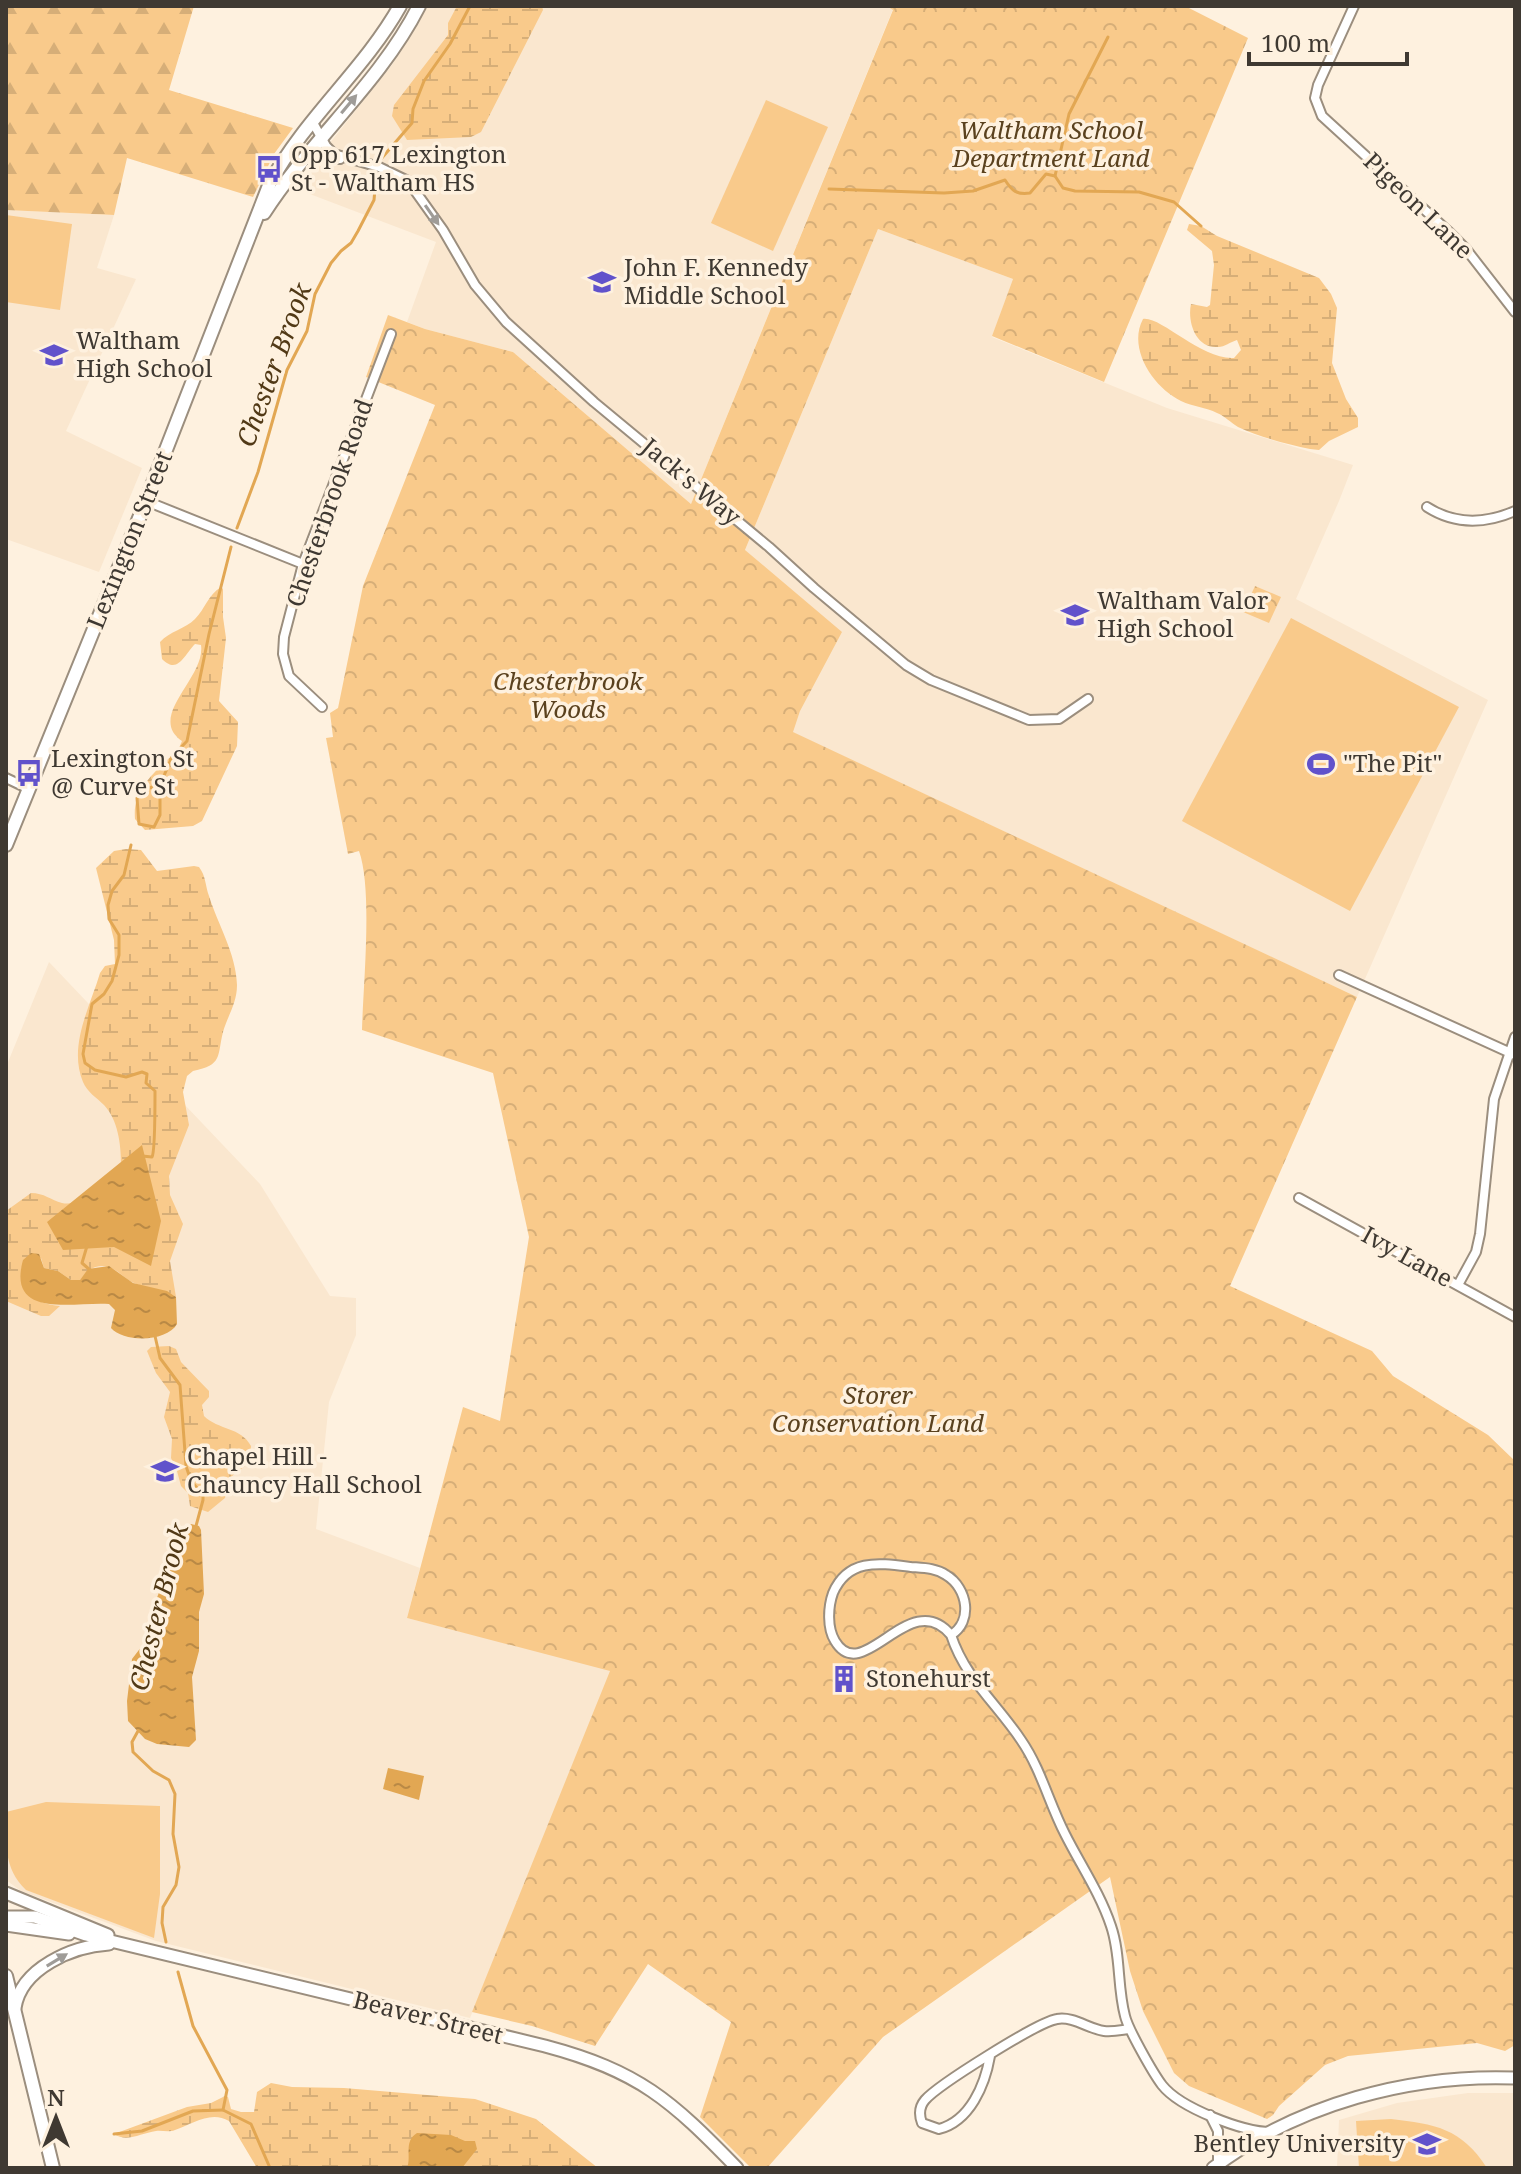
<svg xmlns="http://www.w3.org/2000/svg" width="1521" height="2174" viewBox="0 0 1521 2174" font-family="'Noto Serif',serif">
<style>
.built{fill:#fae7cf}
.grass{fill:#f9ca8b}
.forest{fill:url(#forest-firs)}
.wetland{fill:url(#wetland-marsh)}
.park{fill:url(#park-crowns)}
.water{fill:url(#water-ripples)}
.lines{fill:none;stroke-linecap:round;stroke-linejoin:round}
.stream{stroke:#e2a753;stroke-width:3}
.minor-casing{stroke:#9b8e7e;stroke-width:12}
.secondary-casing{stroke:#9b8e7e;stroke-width:15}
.primary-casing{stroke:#9b8e7e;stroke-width:16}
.minor{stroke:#fff;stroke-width:8}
.secondary{stroke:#fff;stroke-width:11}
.primary{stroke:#fff;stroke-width:12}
.oneway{fill:#9f9c98}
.labels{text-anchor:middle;stroke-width:7;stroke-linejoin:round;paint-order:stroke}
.park-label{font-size:24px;font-style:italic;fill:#5a411e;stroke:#fef1df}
.poi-label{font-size:24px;fill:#3f3932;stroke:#fef1df;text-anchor:start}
.street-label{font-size:24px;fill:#3f3932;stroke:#fef1df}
.water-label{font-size:26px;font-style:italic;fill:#513916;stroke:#fef1df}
</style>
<defs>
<pattern id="forest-firs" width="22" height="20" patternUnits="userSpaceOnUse" patternTransform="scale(2)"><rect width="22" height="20" fill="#f9ca8b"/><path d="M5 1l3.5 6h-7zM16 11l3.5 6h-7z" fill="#d6ae78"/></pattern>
<pattern id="wetland-marsh" width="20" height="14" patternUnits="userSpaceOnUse" patternTransform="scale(2)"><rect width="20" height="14" fill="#f9ca8b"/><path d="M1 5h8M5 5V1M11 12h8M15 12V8" fill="none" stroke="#d6ae78"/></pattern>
<pattern id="park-crowns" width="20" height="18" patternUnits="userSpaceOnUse" patternTransform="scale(2)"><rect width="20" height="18" fill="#f9ca8b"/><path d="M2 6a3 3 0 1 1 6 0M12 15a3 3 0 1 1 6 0" fill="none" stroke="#d6ae78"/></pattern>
<pattern id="water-ripples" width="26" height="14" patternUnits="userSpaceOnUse" patternTransform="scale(2)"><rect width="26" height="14" fill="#e2a753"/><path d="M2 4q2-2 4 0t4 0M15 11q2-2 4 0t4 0" fill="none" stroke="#b98945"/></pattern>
</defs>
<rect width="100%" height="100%" fill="#fef1df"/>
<g class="built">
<polygon points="428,6 887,6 893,9 691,504 513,352 425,329 407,322 436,242 294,188 392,65"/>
<polygon points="6,210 114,215 97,268 136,279 66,431 142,468 99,572 6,539"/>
<polygon points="878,229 1013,279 992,337 1167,408 1353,465 1339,501 1296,599 1488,700 1357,997 792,732 800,711 745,550"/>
<polygon points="49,962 260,1184 330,1296 356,1298 356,1335 329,1402 316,1529 420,1568 407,1618 611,1670 470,2018 156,1941 21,1891 6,1880 6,1067"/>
<polygon points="1468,2093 1515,2093 1515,2168 1337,2168 1339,2120 1397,2103"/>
</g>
<g class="grass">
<polygon points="766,100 828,127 773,251 711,223"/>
<polygon points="6,215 72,224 60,310 6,302"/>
<polygon points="1291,618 1459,707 1350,911 1182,821"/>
<path d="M46,1802L160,1806V1894L154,1938L26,1890C3,1868 6,1842 6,1812Z"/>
<path d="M1391,2119C1435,2124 1461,2128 1487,2168H1359L1356,2121Z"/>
</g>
<polygon class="forest" points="6,6 194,6 169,90 293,128 274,154 253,197 127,158 114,215 6,210"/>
<g class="wetland">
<polygon points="457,6 542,6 543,10 481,132 471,137 407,140 392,116 394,105 448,35 448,23"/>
<path d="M1189,224L1201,226L1217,236L1319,278L1331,294L1337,308L1332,363L1346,399L1358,418V427L1329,441L1319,450L1310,449C1287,444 1259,437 1238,427C1231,423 1225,416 1217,413C1206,407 1193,407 1181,401C1154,388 1127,349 1143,319C1161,316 1201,360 1234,358L1241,350L1237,340C1230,342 1225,347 1218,347C1196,349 1187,322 1191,304L1207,307L1210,305L1214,265L1212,251L1187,230Z"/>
<path d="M221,587L223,589V617L226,638L219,701L238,722L237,746L202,821L193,826L145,830L135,819C132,786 159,770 179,748L182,741C146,716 206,678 201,645L195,644C184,655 178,675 162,659L160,642C170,631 185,629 195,619C205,609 208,595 221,587Z"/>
<path d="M126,849L141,850L157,871L194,866L199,867C206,876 205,885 209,896C218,925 236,953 237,985C237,1003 228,1015 223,1032C217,1056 223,1065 193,1071L187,1076L183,1092L189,1125L169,1176L170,1195L183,1224L170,1261L176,1297C164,1288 148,1289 134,1283C122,1278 115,1265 101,1266C90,1267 86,1273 80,1280H71L58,1271L44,1268L41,1258L21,1268C22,1295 34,1303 60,1306L49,1316H41L6,1301V1211L31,1193C44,1193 51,1200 62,1203C84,1208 106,1178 121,1164C121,1144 118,1120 104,1105C97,1098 87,1092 83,1082C68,1046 90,1007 100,973L105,966L115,964L114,940L96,868L114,851Z"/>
<path d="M169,1346L176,1349L181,1362L209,1391V1397L202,1405L204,1416C218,1430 241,1427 251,1446C250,1468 244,1465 230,1478L225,1498L208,1512L190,1506L188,1493L181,1486L177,1471L171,1458L172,1439L164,1417L170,1392L156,1373L147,1351L151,1347Z"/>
<path d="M271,2083L292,2087L344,2088L475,2099L536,2119L598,2168H257L229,2121C211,2110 192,2124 175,2130C168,2133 162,2130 156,2131C141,2133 127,2143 114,2134L187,2107L211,2103L225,2096L228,2097L231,2109L241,2112H254L257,2092Z"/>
</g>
<g class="park">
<path d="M887,6H1185L1248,38L1104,382L992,336L1013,279L878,229L745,550L842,632L800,711L793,732L1357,997L1230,1286L1372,1351L1393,1376L1488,1435L1515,1461V2045L1505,2051L1477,2043L1348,2056L1325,2065L1279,2106L1273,2115L1267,2119L1189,2086L1174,2073L1143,2011L1130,1971L1110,1877L883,2037L767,2168H751L700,2117L731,2022L648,1964L595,2046L532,2026L472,2012L610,1671L407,1618L463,1407L500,1421L529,1237L493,1073L362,1030C363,986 373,890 359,851L348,854L326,738L333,737L330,713L338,708L363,586L435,405L366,377L388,315L425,329L513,352L691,504L893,10Z"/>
<polygon points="1255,586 1281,597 1269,623 1243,612"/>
</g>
<g class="water">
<polygon points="142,1145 161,1221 151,1266 114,1247 63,1250 47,1222"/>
<path d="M31,1253L39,1254L44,1268L58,1271L71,1280H80L88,1269L109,1266L133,1283L167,1291L176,1297L177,1324C167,1342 124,1343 111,1328L115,1310L109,1304C77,1301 6,1321 23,1260Z"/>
<polygon points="191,1524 199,1526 201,1530 204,1594 199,1612 199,1651 192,1677 196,1740 189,1747 157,1744 145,1739 128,1721 127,1701 132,1659 145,1642 152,1611 170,1563 172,1542"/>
<polygon points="388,1768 424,1776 419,1800 383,1789"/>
<path d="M417,2133L451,2135L465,2141H475L477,2149L462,2168H407C412,2156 403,2142 417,2133Z"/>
</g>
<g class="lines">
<g class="stream">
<polyline points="381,159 412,123 413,109 424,81 450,44 470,6"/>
<polyline points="1055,176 1069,114 1108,37"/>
<path d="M829,189L944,193L973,191L1005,180C1012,191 1017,195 1030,193L1046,174L1055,176L1063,188L1075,191L1139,192L1174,202L1201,226"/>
<polyline points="237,528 258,472 287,370 307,331 315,294 331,263 341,251 351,243 358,231 374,200 376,178"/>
<polyline points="160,785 146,789 137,798 139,824 154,827 160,815 160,785 172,757 187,741 209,634 231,547"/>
<path d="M131,845L124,875L112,891L108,905L109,919L119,935V955L112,981L104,994L92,1004L83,1054L85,1063L95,1070L126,1077L142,1072L147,1074L146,1083L155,1091C155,1102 155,1152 152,1157L142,1156"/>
<polyline points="87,1246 82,1263 90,1270"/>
<polyline points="155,1336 160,1358 180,1385 186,1466 191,1481 203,1495 203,1500 196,1526"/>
<polyline points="138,1731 132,1742 133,1752 153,1771 169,1780 175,1794 173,1834 179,1867 176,1885 163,1907 162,1923 166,1942"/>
<polyline points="178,1972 193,2026 227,2090 223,2110 251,2124 270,2168"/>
<polyline points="114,2134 142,2131 193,2111 223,2110"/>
</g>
<g class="minor-casing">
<g id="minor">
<polyline points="1354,6 1318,85 1315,98 1322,116 1450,233 1466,249 1515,312"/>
<polyline points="312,121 326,146 334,154 379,167 408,181 443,230 475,285 506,322 594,402 769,547 814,588 906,665 931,680 1029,720 1059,719 1088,699"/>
<polyline points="306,157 340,159"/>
<polyline points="146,501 303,564"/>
<path d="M1427,507C1455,525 1485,524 1515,511"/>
<polyline points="322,707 289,676 283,654 284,637 303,564 391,334"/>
<polyline points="6,778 29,789"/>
<polyline points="1339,975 1515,1055"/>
<polyline points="1299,1198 1515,1317"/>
<polyline points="1458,1285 1476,1252 1480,1234 1494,1099 1515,1037"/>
<path d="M951,1635C910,1585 863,1688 835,1641C827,1628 828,1607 833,1593C848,1558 879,1563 911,1567C923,1568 936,1568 946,1575C968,1588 973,1622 951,1635C965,1678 997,1704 1021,1740C1041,1769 1049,1803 1065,1834C1080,1864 1100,1893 1111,1926C1121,1955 1117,1986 1125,2016C1128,2029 1153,2073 1162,2085C1180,2108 1243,2132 1271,2132"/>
<path d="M990,2056C985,2085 970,2121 939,2129L922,2123C919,2115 919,2107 925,2100C938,2085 1038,2022 1057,2019C1073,2016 1089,2029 1104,2031C1113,2032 1121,2030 1129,2029"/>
<polyline points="1210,2115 1218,2131 1218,2164"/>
</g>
</g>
<g class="secondary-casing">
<g id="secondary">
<polyline points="6,1893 108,1935"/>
<path d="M6,1917H35L86,1935L545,2046C639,2071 671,2100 737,2168"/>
<polyline points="6,1925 69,1934"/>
<path d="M15,2008C21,1968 73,1946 109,1944"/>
<path d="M1213,2168C1298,2104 1410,2074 1515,2078"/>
</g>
</g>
<g class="primary-casing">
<g id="primary">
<path d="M264,213C310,141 380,83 419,6"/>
<path d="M6,845L146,501L270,183C306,117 364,70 400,6"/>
<polyline points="6,1976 53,2168"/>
</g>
</g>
<use href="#minor" class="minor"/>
<use href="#secondary" class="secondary"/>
<use href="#primary" class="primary"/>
</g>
<defs><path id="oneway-solid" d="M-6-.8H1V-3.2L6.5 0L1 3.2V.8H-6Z" transform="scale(2)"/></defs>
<g class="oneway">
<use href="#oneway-solid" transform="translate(349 104) rotate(-50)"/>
<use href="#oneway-solid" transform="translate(432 215) rotate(55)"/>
<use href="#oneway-solid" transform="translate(57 1960) rotate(-31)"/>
</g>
<defs>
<g id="bus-bare" transform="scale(2.16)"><path d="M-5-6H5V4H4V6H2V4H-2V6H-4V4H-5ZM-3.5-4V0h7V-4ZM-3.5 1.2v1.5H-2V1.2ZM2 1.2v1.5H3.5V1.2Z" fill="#6152cb" stroke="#fef1df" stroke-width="2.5" paint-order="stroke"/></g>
<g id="school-bare" transform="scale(2.16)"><path d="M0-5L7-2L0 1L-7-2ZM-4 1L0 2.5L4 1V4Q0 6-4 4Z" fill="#6152cb" stroke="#fef1df" stroke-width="2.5" paint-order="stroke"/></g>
<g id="stadium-bare" transform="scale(2.16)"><path d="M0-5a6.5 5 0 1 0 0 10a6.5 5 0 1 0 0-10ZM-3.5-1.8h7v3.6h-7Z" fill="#6152cb" stroke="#fef1df" stroke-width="2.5" paint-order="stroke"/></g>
<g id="building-bare" transform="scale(2.16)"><path d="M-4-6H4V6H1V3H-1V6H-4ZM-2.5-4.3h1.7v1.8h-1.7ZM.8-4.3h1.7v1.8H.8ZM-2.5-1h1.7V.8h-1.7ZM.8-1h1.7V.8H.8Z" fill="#6152cb" stroke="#fef1df" stroke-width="2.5" paint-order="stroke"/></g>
<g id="university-bare" transform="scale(2.16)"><path d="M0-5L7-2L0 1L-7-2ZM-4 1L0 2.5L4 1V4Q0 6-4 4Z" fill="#6152cb" stroke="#fef1df" stroke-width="2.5" paint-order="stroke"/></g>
</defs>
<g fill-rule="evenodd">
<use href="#bus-bare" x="269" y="169"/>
<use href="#school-bare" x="602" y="282"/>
<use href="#school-bare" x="54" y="355"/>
<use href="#school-bare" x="1075" y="615"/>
<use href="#stadium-bare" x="1321" y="764"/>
<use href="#bus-bare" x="29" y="773"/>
<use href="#school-bare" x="165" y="1471"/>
<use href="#building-bare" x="844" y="1679"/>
<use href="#university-bare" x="1427" y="2144"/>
</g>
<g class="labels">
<g class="park-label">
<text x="1051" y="139">Waltham School<tspan x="1051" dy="28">Department Land</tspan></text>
<text x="568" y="690">Chesterbrook<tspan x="568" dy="28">Woods</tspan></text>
<text x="878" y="1404">Storer<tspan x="878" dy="28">Conservation Land</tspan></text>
</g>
<g class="poi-label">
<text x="291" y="163">Opp 617 Lexington<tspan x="291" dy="28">St - Waltham HS</tspan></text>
<text x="624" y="276">John F. Kennedy<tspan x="624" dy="28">Middle School</tspan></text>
<text x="76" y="349">Waltham<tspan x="76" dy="28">High School</tspan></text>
<text x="1097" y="609">Waltham Valor<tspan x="1097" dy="28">High School</tspan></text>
<text x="51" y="767">Lexington St<tspan x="51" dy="28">@ Curve St</tspan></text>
<text x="1343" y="772">"The Pit"</text>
<text x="187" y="1465">Chapel Hill -<tspan x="187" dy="28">Chauncy Hall School</tspan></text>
<text x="866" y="1687">Stonehurst</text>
<text x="1405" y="2152" text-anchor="end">Bentley University</text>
</g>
<g class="street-label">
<text transform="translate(1418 206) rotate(44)" y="8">Pigeon Lane</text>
<text transform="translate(691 482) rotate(40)" y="8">Jack's Way</text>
<text transform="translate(330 503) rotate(-71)" y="8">Chesterbrook Road</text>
<text transform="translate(130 540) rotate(-68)" y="8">Lexington Street</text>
<text transform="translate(1407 1257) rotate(29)" y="8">Ivy Lane</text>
<text transform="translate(428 2018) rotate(14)" y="8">Beaver Street</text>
</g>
<g class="water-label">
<text transform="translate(274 365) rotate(-70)" y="9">Chester Brook</text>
<text transform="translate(159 1607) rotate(-76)" y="9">Chester Brook</text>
</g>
</g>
<rect width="1521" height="2174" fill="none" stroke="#3f3932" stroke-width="16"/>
<g transform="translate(56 2118)" stroke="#fef1df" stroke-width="6" paint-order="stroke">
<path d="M0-6L14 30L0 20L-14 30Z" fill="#3f3932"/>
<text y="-12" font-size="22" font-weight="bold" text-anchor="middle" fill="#3f3932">N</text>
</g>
<path d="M1249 52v12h158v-12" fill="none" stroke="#3f3932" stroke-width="4"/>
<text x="1261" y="52" font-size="24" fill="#3f3932" stroke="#fef1df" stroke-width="6" paint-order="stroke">100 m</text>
</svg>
